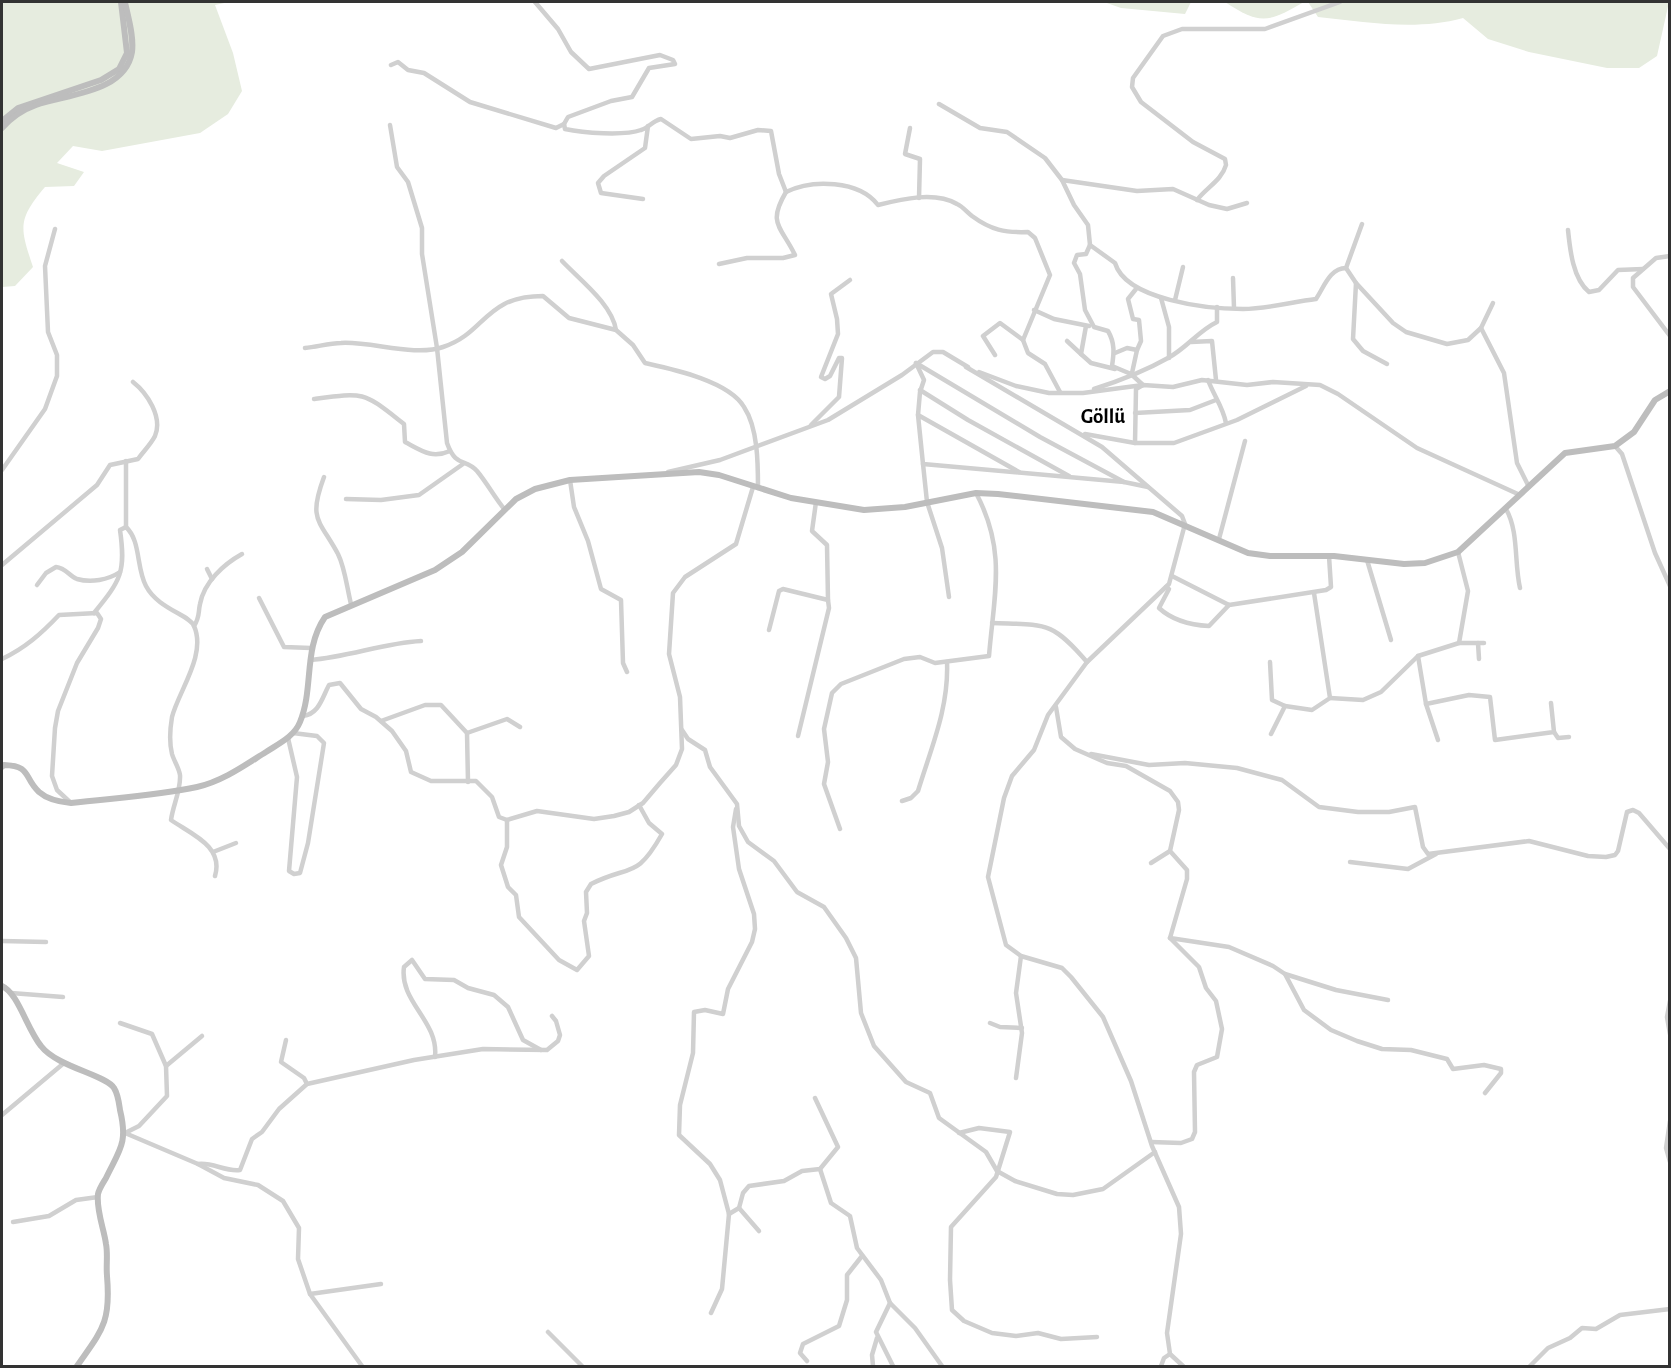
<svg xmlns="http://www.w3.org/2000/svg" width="1671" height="1368" viewBox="0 0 1671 1368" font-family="'Alegreya Sans',sans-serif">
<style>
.green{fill:#e6ecdf}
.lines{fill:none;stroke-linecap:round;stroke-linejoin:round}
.street{stroke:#d0d0d0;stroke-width:4.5}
.secondary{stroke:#bdbdbd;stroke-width:6}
.labels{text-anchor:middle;stroke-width:6;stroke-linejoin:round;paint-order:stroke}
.quarter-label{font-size:21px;font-weight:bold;fill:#000;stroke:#fff}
</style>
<rect width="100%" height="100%" fill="#fff"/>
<g class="green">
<path d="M2,2H229L215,5L233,53L242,91L228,114L200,133L102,151L73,146L57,163L84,172L74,186L45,187C17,220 20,228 33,267L15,286L2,287Z"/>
<polygon points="1104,2 1191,2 1185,14 1121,8"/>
<path d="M1225,2H1304C1268,23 1260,25 1225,2Z"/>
<path d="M1308,2H1669L1657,56L1639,68H1607L1529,52L1488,39L1463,18C1416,31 1366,22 1318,17Z"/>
</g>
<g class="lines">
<g class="street">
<polyline points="391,65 398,62 408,70 424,73 470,102 556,128 564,124 568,117 611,101 632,97 649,68 675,64 673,60 660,55 589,69 571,52 558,29 535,2"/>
<path d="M939,104L980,128L1007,132L1045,158L1062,180L1074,205L1088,225L1090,245L1115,263C1126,300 1208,309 1243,309C1266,309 1292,302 1316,299C1324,287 1330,268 1346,268L1362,224"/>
<path d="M564,124L565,129C583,133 624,136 641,130C649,128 652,121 661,119L691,139L720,136L730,138L758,130L771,131L779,174L786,192C812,179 859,180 878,205C902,199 935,191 957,204C962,206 967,212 972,216C991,230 1005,233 1028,232L1035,238L1050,275L1023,340L1028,353L1045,364L1060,392"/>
<path d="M390,125L397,167L408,182L422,228V254L437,348L447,443C456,468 465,458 477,471C487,483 495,498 505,510"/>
<polyline points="910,128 905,154 920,159 919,198"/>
<polyline points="1062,180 1137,191 1173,189 1209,205 1227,209 1247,203"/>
<polyline points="643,199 601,193 598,183 604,176 645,148 648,126"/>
<path d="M1197,200C1206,188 1222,180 1226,165L1225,159L1193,142L1141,102L1132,87L1133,78L1163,36L1182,29H1265L1340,2"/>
<path d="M1568,230C1570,250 1573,279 1589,292L1599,290L1618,270L1643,269"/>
<path d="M1090,245L1086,254L1077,255L1074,263L1080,274L1085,310L1094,327L1108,331C1115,343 1114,353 1112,366L1131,374L1143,385L1136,389L1135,443"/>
<polyline points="1670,256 1656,258 1633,278 1633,287 1670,336"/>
<path d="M562,261C580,280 612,304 616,330"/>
<path d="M719,264L747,258H783L795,255C781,226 767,224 786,192"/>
<polyline points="1346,268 1356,283 1393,323 1406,332 1447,344 1468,340 1481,328 1493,303"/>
<polyline points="1233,278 1234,308"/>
<polyline points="1356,283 1353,339 1363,351 1387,364"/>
<polyline points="1161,298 1169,327 1169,358"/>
<polyline points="1175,300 1183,267"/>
<polyline points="1034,310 1054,319 1089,326"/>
<polyline points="1086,326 1081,354 1091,363 1115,369"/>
<polyline points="1481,328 1504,373 1517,463 1529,487"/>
<polyline points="1067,341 1081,354"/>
<polyline points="1191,342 1212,341 1216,380"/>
<path d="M305,348C317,347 329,343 341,343C371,341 414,357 443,347C486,333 484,296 543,296L569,318L616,330L633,345L645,363C672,369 729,381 744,407C758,428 758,464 758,488"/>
<polyline points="1115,353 1127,348 1137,350 1141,341 1139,320 1133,319 1128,299 1136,289"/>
<polyline points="995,355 983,336 1000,323 1023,340"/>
<polyline points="916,363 1040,437 1124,482 1148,487"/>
<polyline points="916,363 924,380 920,392 918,415"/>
<polyline points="966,367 1102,447 1182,516 1185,524 1169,584 1087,662 1048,715 1034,750 1012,776 1004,798 988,877 1006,945 1021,956 1062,968 1071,977 1103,1017 1131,1081 1152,1146 1179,1207 1181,1234 1167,1333 1170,1354 1183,1366"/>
<polyline points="979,372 1016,386 1049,393 1083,393 1143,385 1173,387 1202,380 1247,385 1273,382 1320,385 1338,394 1417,448 1520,495"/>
<polyline points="1132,373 1137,350"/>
<path d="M1208,380C1214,396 1223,407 1226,423"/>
<path d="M1094,389C1119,381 1145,371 1168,358C1187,348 1198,331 1217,322V307"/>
<polyline points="920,390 968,420 1069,476"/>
<path d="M314,399C366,392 363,392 404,424L405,442C422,451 432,459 450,451"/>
<polyline points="1135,413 1190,410 1216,400"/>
<polyline points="811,425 839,397 842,358 839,358 830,376 825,379 821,377 838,334 837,319 831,294 850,280"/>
<polyline points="1085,434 1135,443 1174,443 1237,420 1306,386"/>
<polyline points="1615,446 1622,454 1655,553 1670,586"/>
<polyline points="126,461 126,527"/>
<polyline points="923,464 918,415 1019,472"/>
<polyline points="2,470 45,409 57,376 57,355 48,332 45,266 55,229"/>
<polyline points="668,472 720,460 828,420 902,375 933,352 943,352 968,367"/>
<path d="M324,477C308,520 319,519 338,554C345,568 347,588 351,604"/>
<polyline points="570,480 574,507 588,541 601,589 621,600 623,663 627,672"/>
<polyline points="346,499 381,500 419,495 463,464"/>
<path d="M1506,509C1519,532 1514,562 1520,588"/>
<polyline points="1219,539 1245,441"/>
<polyline points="1458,552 1468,591 1459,643"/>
<polyline points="1367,560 1391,640"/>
<path d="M2,565L97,485L110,465L138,459C143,452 151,444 155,436C163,417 147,393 133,382"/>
<polyline points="207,569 212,579"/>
<polyline points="1172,576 1229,605 1326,590 1331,587 1329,556"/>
<path d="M37,585L46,573L56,567C66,568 69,576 77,579C91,583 108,580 120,572"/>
<path d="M1166,587L1169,589L1159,608C1173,621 1191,625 1209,626L1229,605"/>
<polyline points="949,597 942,548 927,502 923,464 1124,482"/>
<polyline points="259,598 284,647 311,648"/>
<path d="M94,613C121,580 126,572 120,530L126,527C141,541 136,567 146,586C158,609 190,615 194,626C207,655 178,692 172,717C170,729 169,742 172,754C174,761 179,768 180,775C181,790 173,805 171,820C191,834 224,846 215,876"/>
<path d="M992,623C1045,625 1051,620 1087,662"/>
<path d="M194,626C200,617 198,613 200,604C204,582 224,564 242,554"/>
<polyline points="769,630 779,591 783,589 828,600 827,545 812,531 816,502"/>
<polyline points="1478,643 1479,659"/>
<polyline points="1418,656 1426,704 1438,740"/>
<path d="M2,659C25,648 41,634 59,615L97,613L101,619L98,628L77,663L58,711L55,728L52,776L57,790L71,803"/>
<path d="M310,660C349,657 383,643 421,641"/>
<polyline points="1270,662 1272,700 1285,706"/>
<polyline points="1330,698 1363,700 1381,692 1418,656 1459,643 1484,643"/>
<polyline points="1426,704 1469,695 1490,697 1495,740 1554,732 1551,703"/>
<polyline points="1056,707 1061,737 1075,749 1107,763 1126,766 1170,791 1178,802 1179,810 1170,851 1187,870 1187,879 1170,938 1229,947 1273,966 1285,974 1304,1010 1331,1030 1357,1041 1382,1049 1411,1050 1447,1059 1453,1069 1484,1065 1501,1069 1501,1073 1485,1093"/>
<path d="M303,716C319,714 322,698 329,685L340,683L361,709L376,717L392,731L406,751L411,772L431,781H476L492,797L499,817L507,820L537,811L594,819L614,816L629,812L643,803L660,783L676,765L682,749L680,697L669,654L673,593L685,577L736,544L753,487"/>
<polyline points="381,721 425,705 441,705 467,733 468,782"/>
<polyline points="682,730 688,739 705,750 710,767 737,804 739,826 748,842 774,861 797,892 824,907 846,938 856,958 861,1013 874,1046 906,1082 930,1093 939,1118 986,1152 997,1171 1015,1181 1057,1194 1073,1195 1103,1189 1155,1152"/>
<polyline points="1554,732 1558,738 1569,737"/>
<polyline points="467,733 507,719 520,727"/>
<polyline points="1271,734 1285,706 1312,710 1330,698 1314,593"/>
<polyline points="798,736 829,608 828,600"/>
<polyline points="288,738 297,777 289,871 294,874 300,873 308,843 324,743 317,736 293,733"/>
<polyline points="1091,754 1149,765 1185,763 1237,768 1282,780 1319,807 1358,812 1389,812 1415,807 1423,847 1428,854 1529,841 1588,856 1606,857 1615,855 1618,851 1627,812 1633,810 1639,813 1670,849"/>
<path d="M902,801L911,798L918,791C931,748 949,708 947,662"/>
<path d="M507,820V847L501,865L508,887L516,895L519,917L559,960L577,970L589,956L584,921L587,913L586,892L591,884C631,864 636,880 662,834L649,823L639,805"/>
<path d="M840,829L824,784L828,762L824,729L832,693L841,684L904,659L920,657L935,663L989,656C994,594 1007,551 976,493"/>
<polyline points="213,852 236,843"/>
<polyline points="1350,862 1408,869 1436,854"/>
<polyline points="1151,863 1170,851"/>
<polyline points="2,941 46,942"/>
<polyline points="1285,974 1336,990 1388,1000"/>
<polyline points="11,993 63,997"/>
<polyline points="1670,1001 1667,1017 1670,1034"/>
<polyline points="120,1023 152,1034 166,1066 167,1096 139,1126 125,1133"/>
<polyline points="990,1023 1000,1027 1022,1028"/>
<polyline points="286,1040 281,1062 304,1078 307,1084"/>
<path d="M435,1057C439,1021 399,1002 404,967L412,960L425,979L454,980L468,988L494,995L508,1007L523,1040L541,1050"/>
<polyline points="166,1066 202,1036"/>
<polyline points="1016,1078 1022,1033 1016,993 1021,956"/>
<polyline points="2,1115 64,1063"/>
<polyline points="1670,1121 1666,1148 1670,1162"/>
<polyline points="125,1133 198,1164 224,1178 258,1185 283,1201 299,1228 298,1259 310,1294 362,1366"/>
<polyline points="959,1133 979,1128 1010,1132 996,1177 951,1227 950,1280 952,1310 964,1321 992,1333 1016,1336 1038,1333 1061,1339 1097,1337"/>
<polyline points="1151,1142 1181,1143 1192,1139 1195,1132 1194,1072 1197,1065 1217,1057 1222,1029 1216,1001 1206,988 1199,967 1170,938"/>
<path d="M198,1164C213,1162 225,1172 240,1170L252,1139L262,1132L279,1109L307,1084L414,1060L483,1049L547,1050L558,1041L560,1035L556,1021L552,1016"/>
<polyline points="820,1169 831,1203 850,1216 857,1248 881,1280 890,1303 915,1328 942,1366"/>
<polyline points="739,1208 759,1231"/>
<polyline points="729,1214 739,1208 743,1193 749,1186 784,1181 802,1171 820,1169 838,1147 815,1098"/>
<polyline points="13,1222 49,1216 76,1200 98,1197"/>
<polyline points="310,1294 381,1284"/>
<polyline points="890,1303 876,1332 893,1366"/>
<polyline points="711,1313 722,1289 729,1214 720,1180 710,1164 679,1135 680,1105 693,1053 694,1012 705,1010 723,1014 728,989 752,942 755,929 754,914 739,869 733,827 736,809"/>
<polyline points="548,1332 582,1366"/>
<polyline points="807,1361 800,1353 803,1344 839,1326 847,1300 847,1275 862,1256"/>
<polyline points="873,1366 872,1355 877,1338"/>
<polyline points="1161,1366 1164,1358 1170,1354"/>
<polyline points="1530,1366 1548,1348 1570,1338 1582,1328 1596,1329 1620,1315 1670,1309"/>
</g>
<g class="secondary">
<polyline points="2,121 18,108 101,80 119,69 127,53 121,2"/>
<path d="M2,128C11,118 22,110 36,105C67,94 125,93 132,52C134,36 128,17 125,2"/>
<path d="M2,767L4,765C32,766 23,777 39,792C47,799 60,802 71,803C112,798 156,796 197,787C223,781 245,765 266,752C278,744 294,737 300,722C314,688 303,649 325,617L435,570L462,552L516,499L535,489L570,480L699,472L719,475L791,498L864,510L905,507L976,493L998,494L1153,512L1248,553L1270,556H1334L1404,564L1425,563L1458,552L1565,453L1615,446L1634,432L1655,400L1670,391"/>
<path d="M2,986C18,993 27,1029 41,1046C57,1067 106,1075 114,1088C118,1094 119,1103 120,1110C128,1143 120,1149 106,1178C103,1183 99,1189 98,1194C96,1210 104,1229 106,1244C108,1254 106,1265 107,1276C111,1323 102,1330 77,1366"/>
</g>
</g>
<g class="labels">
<g class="quarter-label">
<text x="1103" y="423">Göllü</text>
</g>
</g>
<rect width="1671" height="1368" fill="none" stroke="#333333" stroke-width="6"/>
</svg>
